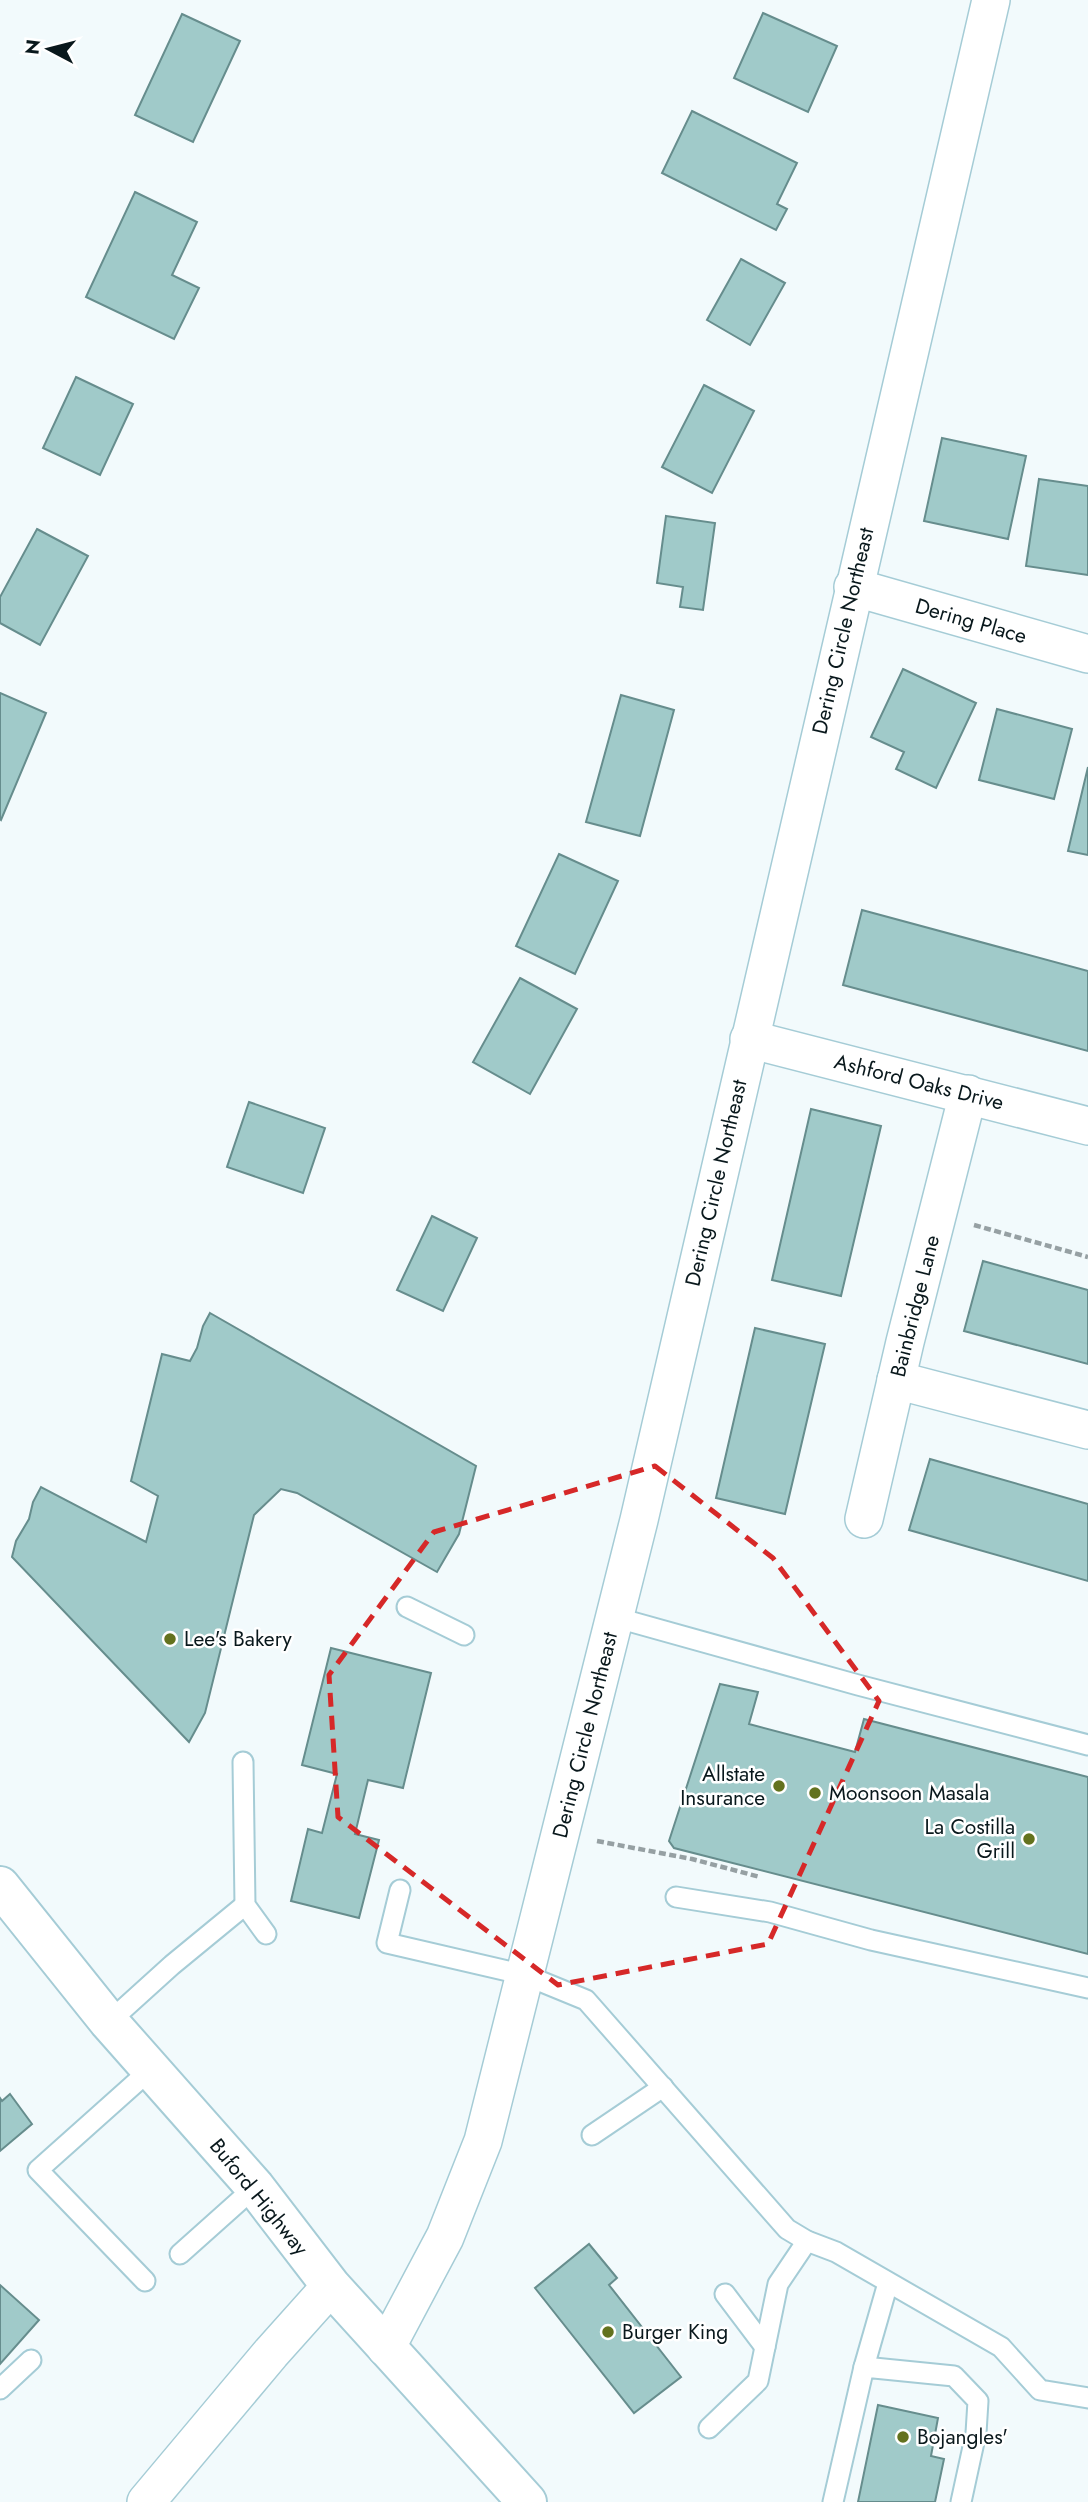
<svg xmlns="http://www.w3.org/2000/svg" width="1088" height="2502" viewBox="0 0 1088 2502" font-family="Jost,sans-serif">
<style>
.building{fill:#a0cac9;stroke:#668d8d;stroke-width:2}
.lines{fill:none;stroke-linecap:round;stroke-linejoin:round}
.lane-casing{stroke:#a5ccd6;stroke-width:23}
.street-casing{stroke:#a5ccd6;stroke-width:40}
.primary-casing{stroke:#a5ccd6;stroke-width:42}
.path{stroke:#96a0a3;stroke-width:4.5;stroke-dasharray:7 3.5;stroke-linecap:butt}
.lane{stroke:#fff;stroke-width:19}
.street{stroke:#fff;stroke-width:37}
.primary{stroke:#fff;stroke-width:38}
.marked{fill:none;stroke:#d62828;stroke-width:5;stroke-dasharray:14 9;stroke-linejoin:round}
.poi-dot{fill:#63721e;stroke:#fff;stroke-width:2.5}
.labels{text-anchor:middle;stroke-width:5;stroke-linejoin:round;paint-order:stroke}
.street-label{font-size:21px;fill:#09181c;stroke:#fff}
.poi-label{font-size:21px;fill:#09181c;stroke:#fff;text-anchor:start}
</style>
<rect width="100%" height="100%" fill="#f2fafc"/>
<g class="building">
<polygon points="763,13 837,46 808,112 734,78"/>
<polygon points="182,14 240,41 193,142 135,115"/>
<polygon points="692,111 797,163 777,204 787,209 776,230 662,173"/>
<polygon points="135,192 197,222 172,275 199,288 174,339 86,297"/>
<polygon points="741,259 785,283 750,345 707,320"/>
<polygon points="76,377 133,404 100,475 43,448"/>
<polygon points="704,385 754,411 712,493 662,467"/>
<polygon points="942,438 1026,456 1008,539 924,521"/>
<polygon points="1039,479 1088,486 1088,575 1026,566"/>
<polygon points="666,516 715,523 703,610 680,607 683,587 657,583"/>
<polygon points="37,529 88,556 40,645 0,623 0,597"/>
<polygon points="903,669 976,703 936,788 896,769 904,752 871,737"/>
<polygon points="0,693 46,713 1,820 0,819"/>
<polygon points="621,695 674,710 640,836 586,822"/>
<polygon points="997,709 1072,729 1054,799 979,780"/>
<polygon points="1088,767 1088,855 1068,851"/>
<polygon points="559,854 618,881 575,974 516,946"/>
<polygon points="862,910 1088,971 1088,1051 843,985"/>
<polygon points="520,978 577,1009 530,1094 473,1062"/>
<polygon points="249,1102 325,1128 303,1193 227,1167"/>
<polygon points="811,1109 881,1126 841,1296 772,1280"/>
<polygon points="432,1216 477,1238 443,1311 397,1290"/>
<polygon points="983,1261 1088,1290 1088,1364 964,1331"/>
<polygon points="210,1313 476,1466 459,1534 437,1572 297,1493 281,1489 254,1515 205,1713 189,1742 12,1557 16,1541 29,1519 33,1502 41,1487 146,1542 158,1496 131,1481 162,1354 190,1361 197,1348 203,1326"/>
<polygon points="755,1328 825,1344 785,1514 716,1498"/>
<polygon points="930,1459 1088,1504 1088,1581 909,1530"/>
<polygon points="331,1648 431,1673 403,1788 368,1780 355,1834 379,1840 359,1918 291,1901 308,1829 322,1833 337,1774 302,1765"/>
<polygon points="720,1684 758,1692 749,1724 855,1752 864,1719 1088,1777 1088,1954 674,1848 669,1841"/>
<polygon points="10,2094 32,2124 0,2151 0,2098 2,2101"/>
<polygon points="589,2244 617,2278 609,2285 681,2377 634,2413 535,2288"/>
<polygon points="0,2285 39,2320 0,2364"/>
<polygon points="878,2405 938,2418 931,2456 944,2459 935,2502 858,2502"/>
</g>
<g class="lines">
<g class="lane-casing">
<g id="lane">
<polyline points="407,1607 464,1635"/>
<polyline points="614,1617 858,1685 1088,1745"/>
<polyline points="243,1762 245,1905 266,1934"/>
<polyline points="400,1890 387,1943 525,1975 586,2000 787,2229 807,2241 836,2252 1001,2347 1040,2390 1088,2398"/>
<polyline points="676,1897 770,1912 871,1940 1088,1988"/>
<polyline points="109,2022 172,1965 245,1905"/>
<polyline points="592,2135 663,2087"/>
<polyline points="180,2254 255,2187"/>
<polyline points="145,2281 38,2170 150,2070"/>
<polyline points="725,2294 765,2347"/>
<polyline points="864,2367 888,2283"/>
<polyline points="0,2389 31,2360"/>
<polyline points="709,2428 758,2381 778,2284 807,2241"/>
<polyline points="833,2502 864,2367 954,2376 978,2401 976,2433 961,2502"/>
</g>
</g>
<g class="street-casing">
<g id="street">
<polyline points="853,587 1088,654"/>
<polyline points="749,1039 1088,1126"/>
<polyline points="896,1380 1088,1430"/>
<polyline points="864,1519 905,1342 968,1094"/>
<polyline points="386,2348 445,2237 483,2141 639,1520 991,0"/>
<polyline points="146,2502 271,2353 331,2286"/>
</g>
</g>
<g class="primary-casing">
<polyline id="primary" points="0,1886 109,2022 255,2187 331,2286 527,2502"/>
</g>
<g class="path">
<polyline points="974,1225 1088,1257"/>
<polyline points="597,1841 692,1859 760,1877"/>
</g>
<use href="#lane" class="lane"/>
<use href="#street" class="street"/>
<use href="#primary" class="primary"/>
</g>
<path class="marked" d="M655,1466L773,1558L879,1701L768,1944L558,1985L338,1817L329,1675L434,1532Z"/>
<g class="poi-dot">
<circle cx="170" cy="1639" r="7"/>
<circle cx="779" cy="1786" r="7"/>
<circle cx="815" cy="1793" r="7"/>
<circle cx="1029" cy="1839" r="7"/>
<circle cx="608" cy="2332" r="7"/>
<circle cx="903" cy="2437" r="7"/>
</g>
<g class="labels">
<g class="street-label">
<text transform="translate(971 621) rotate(16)" y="7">Dering Place</text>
<text transform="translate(843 631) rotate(-77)" y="7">Dering Circle Northeast</text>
<text transform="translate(919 1082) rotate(14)" y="7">Ashford Oaks Drive</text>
<text transform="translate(716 1183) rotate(-77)" y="7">Dering Circle Northeast</text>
<text transform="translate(915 1306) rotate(-76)" y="7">Bainbridge Lane</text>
<text transform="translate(585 1735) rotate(-76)" y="7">Dering Circle Northeast</text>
<text transform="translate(259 2197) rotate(51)" y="7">Buford Highway</text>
</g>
<g class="poi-label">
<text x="184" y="1646">Lee's Bakery</text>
<text x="765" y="1781" text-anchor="end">Allstate<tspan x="765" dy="24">Insurance</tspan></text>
<text x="829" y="1800">Moonsoon Masala</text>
<text x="1015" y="1834" text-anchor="end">La Costilla<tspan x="1015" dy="24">Grill</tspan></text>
<text x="622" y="2339">Burger King</text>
<text x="917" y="2444">Bojangles'</text>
</g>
</g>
<g transform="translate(49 49) rotate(277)" stroke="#ffffff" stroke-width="5" paint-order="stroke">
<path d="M0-5L12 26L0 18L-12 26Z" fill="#09181c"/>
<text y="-10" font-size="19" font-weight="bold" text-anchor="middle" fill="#09181c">N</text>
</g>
</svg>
